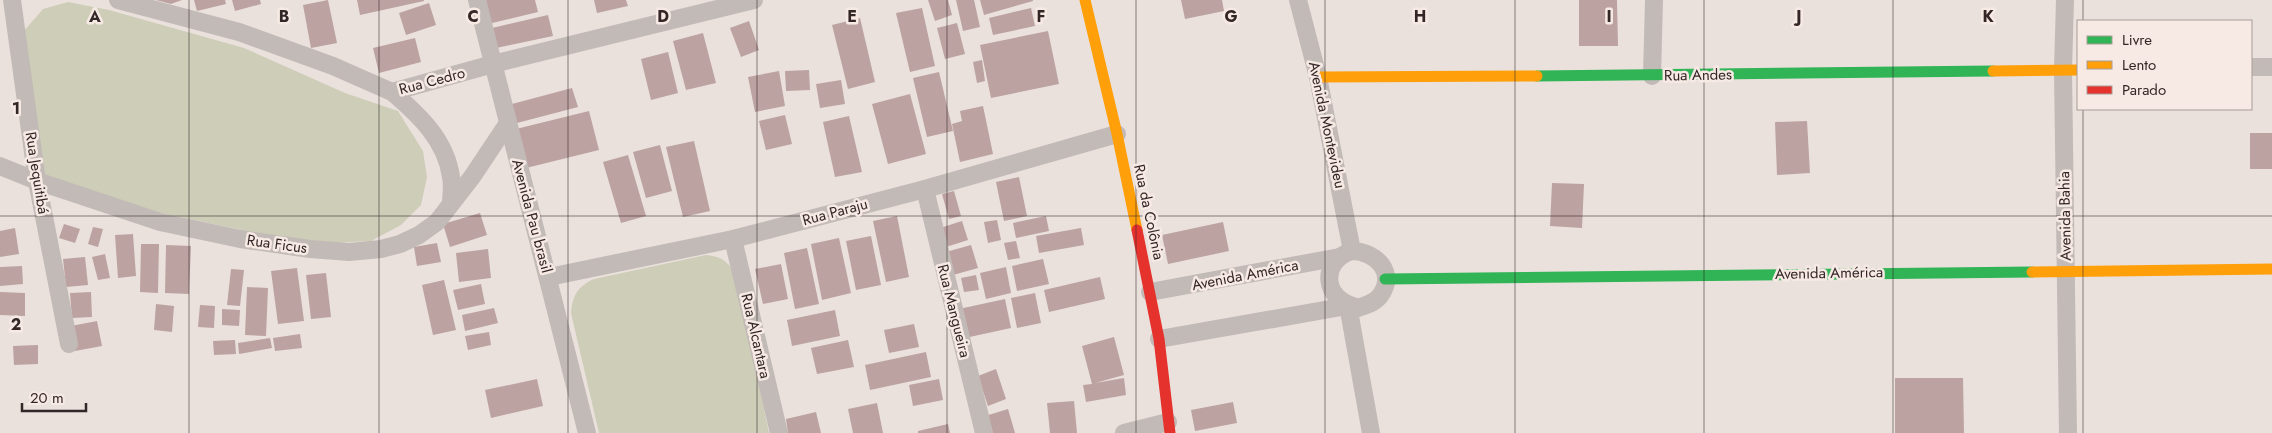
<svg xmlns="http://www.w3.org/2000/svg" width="2272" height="433" viewBox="0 0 2272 433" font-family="Jost,sans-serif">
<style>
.green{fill:#cecdb8}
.building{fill:#bca2a0}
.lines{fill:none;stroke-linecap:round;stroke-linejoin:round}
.street{stroke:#c2bab7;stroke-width:18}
.fast{stroke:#30b455;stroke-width:11}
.slow{stroke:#ff9f0a;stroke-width:11}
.jam{stroke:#e5322d;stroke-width:11}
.grid{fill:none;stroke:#322726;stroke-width:1;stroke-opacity:0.55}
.labels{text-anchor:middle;stroke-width:5;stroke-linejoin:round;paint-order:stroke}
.street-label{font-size:15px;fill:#322726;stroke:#f7eae4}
.grid-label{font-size:16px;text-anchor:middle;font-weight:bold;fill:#322726;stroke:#f7eae4;stroke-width:5;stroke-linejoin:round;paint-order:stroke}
</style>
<rect width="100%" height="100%" fill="#eae1dd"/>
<g class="green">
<polygon points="68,2 109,10 244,48 345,93 398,111 423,151 427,177 421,205 401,225 371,241 308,244 160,213 43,178 23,32 43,9"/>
<path d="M706,255C722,256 731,263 736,278L769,433H599L571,313C572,296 578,286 594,279Z"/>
</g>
<g class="building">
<polygon points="156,0 182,0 171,4"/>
<polygon points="194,0 225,0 226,4 197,11"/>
<polygon points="232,0 260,0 261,4 235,11"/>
<polygon points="328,0 337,43 311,48 303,5"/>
<polygon points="357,0 424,0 424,1 360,15"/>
<polygon points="486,0 535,0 538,12 488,24"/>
<polygon points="594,0 626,0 628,6 597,13"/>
<polygon points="928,0 948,0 952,15 935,21"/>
<polygon points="956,0 974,0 980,27 963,31"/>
<polygon points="980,0 1033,0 1033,1 984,15"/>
<polygon points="1181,0 1222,0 1224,11 1185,19"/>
<polygon points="1579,0 1617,0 1618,46 1579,46"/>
<polygon points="429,3 436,25 406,35 399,13"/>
<polygon points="922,8 935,66 910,72 896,13"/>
<polygon points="1031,8 1035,26 993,35 989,18"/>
<polygon points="548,15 553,36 496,48 492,28"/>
<polygon points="860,18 875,82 848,89 832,25"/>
<polygon points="749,21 759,50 741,57 730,28"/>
<polygon points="957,23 965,54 945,59 937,28"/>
<polygon points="1048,31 1059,84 991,98 980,45"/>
<polygon points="703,33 716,83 686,90 673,41"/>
<polygon points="415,38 421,62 379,73 373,48"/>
<polygon points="668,52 678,93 651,100 641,59"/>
<polygon points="982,60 985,81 977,83 973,62"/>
<polygon points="809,70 810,90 786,91 785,71"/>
<polygon points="779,71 785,106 755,112 748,77"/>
<polygon points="939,72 953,131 927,137 913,78"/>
<polygon points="841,80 845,104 820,108 816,84"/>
<polygon points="572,88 578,107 517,123 512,104"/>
<polygon points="910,94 926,154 888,164 872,104"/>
<polygon points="983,106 993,154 960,162 952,124 962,121 960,111"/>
<polygon points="589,111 599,150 526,168 516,129"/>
<polygon points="785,115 792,144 766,150 759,121"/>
<polygon points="849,116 862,172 835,177 823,122"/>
<polygon points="1807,121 1810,173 1777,175 1775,122"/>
<rect x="2250" y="133" width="22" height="36"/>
<polygon points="694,141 710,211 683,217 666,147"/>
<polygon points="660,145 672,191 646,198 633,152"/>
<polygon points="628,155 646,216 621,223 603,162"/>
<polygon points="1019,177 1027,216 1004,221 996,182"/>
<polygon points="1552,183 1584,184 1582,228 1550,226"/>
<polygon points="954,191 961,216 949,219 942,194"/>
<polygon points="480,213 487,235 450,247 443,224"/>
<polygon points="897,216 909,277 886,282 873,221"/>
<polygon points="1046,216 1049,231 1016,238 1013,223"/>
<polygon points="997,220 1001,240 988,243 984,222"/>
<polygon points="962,221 968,240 946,247 940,228"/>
<polygon points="1223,222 1229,251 1168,264 1162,235"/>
<polygon points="64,224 80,229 75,243 59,238"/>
<polygon points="93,227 103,229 98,247 88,244"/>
<polygon points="15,228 19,254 0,257 0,231"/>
<polygon points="1081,228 1084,245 1039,253 1036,236"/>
<polygon points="133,234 136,276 118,278 115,235"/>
<polygon points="871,236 881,285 856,290 846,241"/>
<polygon points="839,238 851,293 822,300 811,244"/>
<polygon points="1016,241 1020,258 1008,260 1004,243"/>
<polygon points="437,243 441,262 417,266 414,247"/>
<polygon points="141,244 159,244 158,293 140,292"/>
<polygon points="166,245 191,246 189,294 165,293"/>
<polygon points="971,245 978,268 953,275 946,252"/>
<polygon points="807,248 819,304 795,309 784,253"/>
<polygon points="488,249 491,278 459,282 456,253"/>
<polygon points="105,254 110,278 98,280 92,257"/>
<polygon points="85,257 88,285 66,287 63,259"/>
<polygon points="1043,259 1049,284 1017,291 1012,266"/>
<polygon points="781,264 788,299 763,304 755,269"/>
<polygon points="22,266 23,284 0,286 0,267"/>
<polygon points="1006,267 1011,293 986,299 980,273"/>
<polygon points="297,268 304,321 278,324 271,271"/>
<polygon points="231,269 244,270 240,306 227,305"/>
<polygon points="326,273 331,317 311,319 306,275"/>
<polygon points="976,275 979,290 964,292 961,278"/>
<polygon points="1100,277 1105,299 1049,312 1044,290"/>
<polygon points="444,280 456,330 433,335 422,285"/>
<polygon points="481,284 485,304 458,310 453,290"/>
<polygon points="247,287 268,288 266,336 245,335"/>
<polygon points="0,292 25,293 25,316 0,315"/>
<polygon points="91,292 92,317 72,318 70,293"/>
<polygon points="1035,293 1041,323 1017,328 1011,298"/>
<polygon points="1005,299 1011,328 965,338 959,309"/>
<polygon points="156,304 174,306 172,332 154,330"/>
<polygon points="200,305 215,306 214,328 198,327"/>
<polygon points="494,308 498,323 465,331 462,315"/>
<polygon points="222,309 240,310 239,326 222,325"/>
<polygon points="835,310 840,336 792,346 787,320"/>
<polygon points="97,321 102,346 75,351 71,326"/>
<polygon points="914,324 919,347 889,353 884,330"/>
<polygon points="489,332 491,345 468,350 465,336"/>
<polygon points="300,334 302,348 275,351 273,338"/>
<polygon points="1114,337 1124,375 1095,383 1124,378 1126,395 1086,402 1083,385 1092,384 1082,346"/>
<polygon points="270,338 272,348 239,354 238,343"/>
<polygon points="235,340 236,354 214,355 213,341"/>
<polygon points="848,340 854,367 817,374 811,348"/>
<polygon points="38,345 38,364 14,365 13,346"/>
<polygon points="926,352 931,377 870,390 865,365"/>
<polygon points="996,369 1006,399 988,406 978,376"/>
<polygon points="1895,378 1963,378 1964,433 1895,433"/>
<polygon points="537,379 543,406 491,418 485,390"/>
<polygon points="939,379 943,400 913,406 909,385"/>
<polygon points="1074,401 1077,433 1050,433 1047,403"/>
<polygon points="1233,402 1237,423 1195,431 1191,410"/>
<polygon points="877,403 883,433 853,433 848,409"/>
<polygon points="1008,409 1015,433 987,433 982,417"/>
<polygon points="816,412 821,433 788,433 786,419"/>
<polygon points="948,424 950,433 918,433 918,431"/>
</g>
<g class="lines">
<g class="street">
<polyline points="12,0 37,181 69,344"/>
<polyline points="118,0 239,32 333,66 392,92 493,64 754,0"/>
<polyline points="477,0 587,433"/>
<polyline points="1298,0 1318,77 1352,251"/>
<polyline points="2065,0 2063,70 2068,433"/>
<polyline points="2251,67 2272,67"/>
<polyline points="1652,76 1654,0"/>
<path d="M392,92C419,115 446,140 451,177C453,185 451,196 451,204"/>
<polyline points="0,166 37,181 160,222 240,239 310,249 349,252 381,249 400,244 419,235 437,222 472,177 508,123"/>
<polyline points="925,189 984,433"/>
<polyline points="733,239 779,433"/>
<path d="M1352,251C1376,251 1397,273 1380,296C1373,305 1359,307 1349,311L1357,307C1323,301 1319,261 1352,251Z"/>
<polyline points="549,277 733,239 925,189 1117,134"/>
<polyline points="1150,292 1340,257"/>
<polyline points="1349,311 1371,433"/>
<polyline points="1159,339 1347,306"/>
<polyline points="1124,433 1168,422"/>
</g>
<g class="fast">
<polyline points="1537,76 1993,71"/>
<polyline points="1385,279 2032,272"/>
</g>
<g class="slow">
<polyline points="1085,0 1117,134 1137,230"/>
<polyline points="1993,71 2078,70"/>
<polyline points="1318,77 1537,76"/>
<polyline points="2032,272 2272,269"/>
</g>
<polyline class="jam" points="1137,230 1159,339 1170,433"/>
</g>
<path class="grid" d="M189,0V433M379,0V433M568,0V433M757,0V433M947,0V433M1136,0V433M1325,0V433M1515,0V433M1704,0V433M1893,0V433M2083,0V21M2083,109V433M0,216H2272"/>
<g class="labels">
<g class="street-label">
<text transform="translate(1698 75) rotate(-1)" y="5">Rua Andes</text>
<text transform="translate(432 81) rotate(-15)" y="5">Rua Cedro</text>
<text transform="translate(1327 125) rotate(78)" y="5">Avenida Montevideu</text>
<text transform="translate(37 173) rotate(81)" y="5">Rua Jequitibá</text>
<text transform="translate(835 212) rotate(-15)" y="5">Rua Paraju</text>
<text transform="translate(1149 212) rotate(78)" y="5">Rua da Colônia</text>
<text transform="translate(532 216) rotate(75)" y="5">Avenida Pau brasil</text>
<text transform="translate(2065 216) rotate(-91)" y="5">Avenida Bahia</text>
<text transform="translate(277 244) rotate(8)" y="5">Rua Ficus</text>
<text transform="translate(1829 273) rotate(-1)" y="5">Avenida América</text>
<text transform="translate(1245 275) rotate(-11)" y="5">Avenida América</text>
<text transform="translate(954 311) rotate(76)" y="5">Rua Mangueira</text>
<text transform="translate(756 336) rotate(77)" y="5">Rua Alcantara</text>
</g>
</g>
<g class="grid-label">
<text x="95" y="22">A</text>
<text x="284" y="22">B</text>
<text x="473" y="22">C</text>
<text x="663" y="22">D</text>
<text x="852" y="22">E</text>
<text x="1041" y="22">F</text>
<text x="1231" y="22">G</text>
<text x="1420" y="22">H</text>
<text x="1609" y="22">I</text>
<text x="1799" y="22">J</text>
<text x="1988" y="22">K</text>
<text x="16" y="114">1</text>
<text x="16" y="330">2</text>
</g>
<rect x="2077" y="20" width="175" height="90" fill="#f7eae4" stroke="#a89c98"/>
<rect x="2087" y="36" width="25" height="8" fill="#30b455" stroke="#a89c98"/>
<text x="2122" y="45" font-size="15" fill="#322726">Livre</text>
<rect x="2087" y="61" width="25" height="8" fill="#ff9f0a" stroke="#a89c98"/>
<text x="2122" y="70" font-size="15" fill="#322726">Lento</text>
<rect x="2087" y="86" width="25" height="8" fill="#e5322d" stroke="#a89c98"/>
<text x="2122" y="95" font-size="15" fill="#322726">Parado</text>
<path d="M22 403v8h64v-8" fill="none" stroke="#322726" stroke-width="2.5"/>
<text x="30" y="403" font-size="15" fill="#322726" stroke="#f7eae4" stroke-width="4" paint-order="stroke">20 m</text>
</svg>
